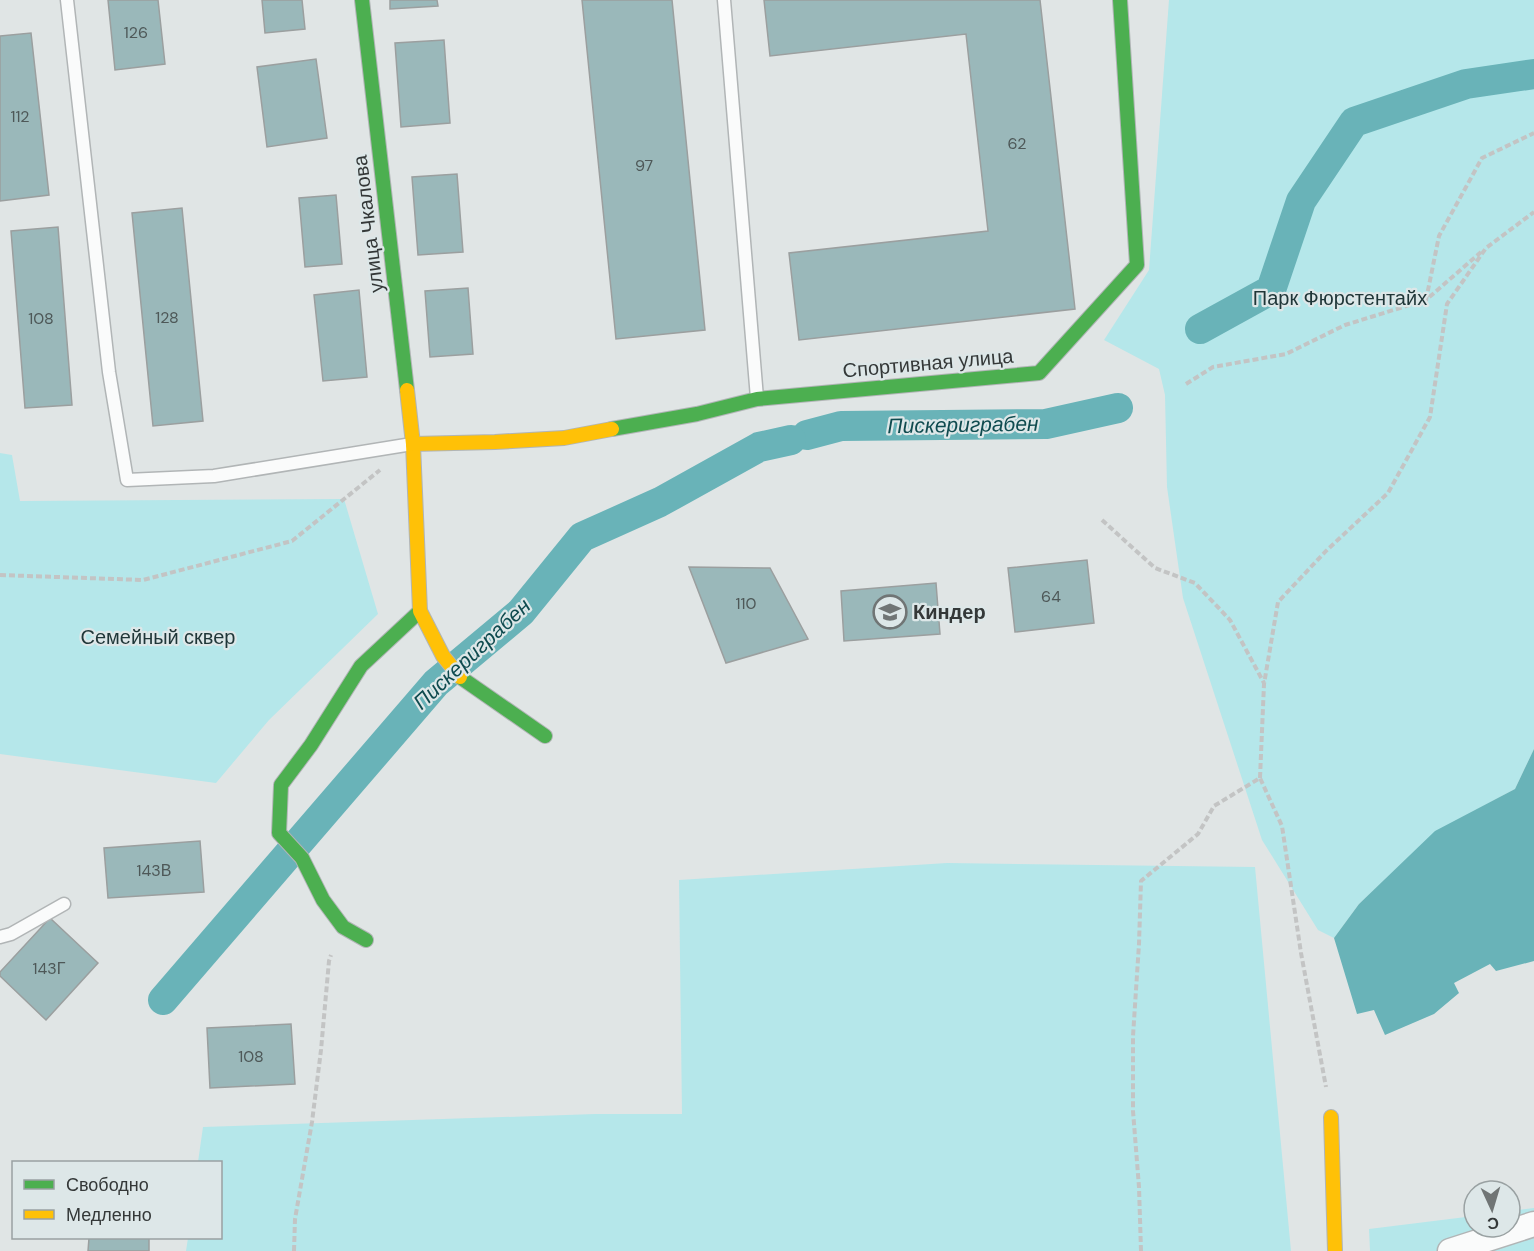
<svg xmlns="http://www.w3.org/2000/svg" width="1534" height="1251" viewBox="0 0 1534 1251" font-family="'DM Sans',sans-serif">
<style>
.green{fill:#b5e7ea}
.water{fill:#69b3b8}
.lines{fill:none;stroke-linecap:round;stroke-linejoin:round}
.canal{stroke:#69b3b8;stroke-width:30}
.building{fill:#9ab8ba;stroke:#9b9f9f;stroke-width:1.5}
.lane-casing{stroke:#b1b5b6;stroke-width:15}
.street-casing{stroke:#b1b5b6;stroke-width:27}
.fast-casing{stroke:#b1b5b6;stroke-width:16}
.slow-casing{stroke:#b1b5b6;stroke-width:16}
.path{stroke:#c3c4c4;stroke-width:4;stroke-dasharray:6 3;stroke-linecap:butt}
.lane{stroke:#fafbfb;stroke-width:12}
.street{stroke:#fafbfb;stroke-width:24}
.fast{stroke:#4caf50;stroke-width:14}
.slow{stroke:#ffc107;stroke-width:14}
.labels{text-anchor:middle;stroke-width:4.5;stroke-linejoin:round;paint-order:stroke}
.number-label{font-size:16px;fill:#4e5858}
.street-label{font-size:20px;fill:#343838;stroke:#dde7e8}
.park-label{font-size:20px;fill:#1f3638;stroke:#dde7e8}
.poi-label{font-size:20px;font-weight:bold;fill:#343838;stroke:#dde7e8;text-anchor:start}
.water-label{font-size:21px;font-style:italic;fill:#0f4b4f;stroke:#dde7e8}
</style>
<rect width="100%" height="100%" fill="#e0e5e5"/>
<g class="green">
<polygon points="1169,0 1534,0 1534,749 1515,789 1435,832 1359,904 1334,938 1318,930 1262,840 1183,598 1167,487 1165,395 1159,369 1104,340 1149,270"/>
<polygon points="0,453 12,455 20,501 344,499 378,614 269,720 216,783 0,754"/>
<polygon points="947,863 1255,867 1291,1251 186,1251 188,1238 220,1238 220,1162 198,1162 203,1127 595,1114 682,1114 679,880"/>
<polygon points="1534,1208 1534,1251 1370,1251 1369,1229 1474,1216 1474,1227 1510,1227 1510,1211"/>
</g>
<polygon class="water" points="1534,749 1534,961 1496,971 1490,964 1454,983 1459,993 1434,1014 1385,1035 1374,1010 1357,1014 1334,938 1359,904 1435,831 1515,789"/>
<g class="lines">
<g class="canal">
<polyline points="1200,329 1271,290 1301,201 1354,122 1466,84 1534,74"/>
<polyline points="807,435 841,426 1046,424 1118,408"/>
<polyline points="163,1000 436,683 521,612 582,537 660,502 759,447 791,440"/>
</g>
</g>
<g class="building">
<polygon points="108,0 158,0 165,64 115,70"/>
<polygon points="262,0 302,0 305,29 265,33"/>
<polygon points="390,0 437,0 438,6 390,9"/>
<polygon points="582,0 672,0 705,330 616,339"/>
<polygon points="764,0 1040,0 1075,309 799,340 789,253 988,231 966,34 770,56"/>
<polygon points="31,33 49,195 0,201 0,36"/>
<polygon points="444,40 450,123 401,127 395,43"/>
<polygon points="316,59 327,138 267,147 257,67"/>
<polygon points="457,174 463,252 418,255 412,177"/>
<polygon points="336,195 342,264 305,267 299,198"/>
<polygon points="182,208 203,421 153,426 132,213"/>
<polygon points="58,227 72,405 25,408 11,231"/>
<polygon points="468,288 473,354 430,357 425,291"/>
<polygon points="359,290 367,377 323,381 314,295"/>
<polygon points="1087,560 1094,623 1015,632 1008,568"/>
<polygon points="689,567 770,568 808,639 726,663"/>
<polygon points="936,583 940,634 844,641 841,591"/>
<polygon points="200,841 204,892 108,898 104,848"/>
<polygon points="50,918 98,963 46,1020 0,976 0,972"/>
<polygon points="291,1024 295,1084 210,1088 207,1028"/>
<polygon points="89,1238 149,1238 149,1251 88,1251"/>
</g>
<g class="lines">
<g class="lane-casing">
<g id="lane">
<polyline points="67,0 109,372 127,480 214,476 412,444"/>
<polyline points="724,0 757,398"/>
<polyline points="0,937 11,934 64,904"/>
</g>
</g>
<g class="street-casing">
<polyline id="street" points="1450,1251 1534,1224"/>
</g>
<g class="fast-casing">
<g id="fast">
<polyline points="362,0 407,390"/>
<polyline points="612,429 697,414 757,399 1039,373 1137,265 1120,0"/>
<polyline points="460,677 545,736"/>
<polyline points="366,940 343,927 323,900 302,858 279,833 281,785 311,745 361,666 420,611"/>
</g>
</g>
<g class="slow-casing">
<g id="slow">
<polyline points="407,390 413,444 420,611 443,656 460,677"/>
<polyline points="413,444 495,442 564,438 612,429"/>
<polyline points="1331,1117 1335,1251"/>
</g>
</g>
<g class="path">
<polyline points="1426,300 1439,236 1482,158 1534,133"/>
<polyline points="1186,384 1213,367 1286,354 1345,325 1426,300 1481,252"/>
<polyline points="1102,520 1155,568 1195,583 1230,620 1264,683"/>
<polyline points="0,575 143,580 292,541 380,470"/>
<polyline points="1260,778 1264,684 1278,602 1326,551 1388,493 1430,417 1447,304 1486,248 1534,212"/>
<polyline points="294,1251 295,1219 312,1122 321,1050 329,961 331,955"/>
<polyline points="1141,1251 1139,1187 1133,1111 1133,1036 1139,944 1141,881 1198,834 1214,806 1260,778 1282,826 1301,953 1326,1087"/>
</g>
<use href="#lane" class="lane"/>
<use href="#street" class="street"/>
<use href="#fast" class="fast"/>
<use href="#slow" class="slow"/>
</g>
<defs>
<g id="school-ring" transform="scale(1.725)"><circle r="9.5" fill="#dde7e8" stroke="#707575" stroke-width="1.5"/><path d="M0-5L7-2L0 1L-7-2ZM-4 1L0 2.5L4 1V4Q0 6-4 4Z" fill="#707575"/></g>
</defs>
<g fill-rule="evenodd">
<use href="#school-ring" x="890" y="612"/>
</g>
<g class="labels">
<g class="number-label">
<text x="136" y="38">126</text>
<text x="20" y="122">112</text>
<text x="1017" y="149">62</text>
<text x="644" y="171">97</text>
<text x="167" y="323">128</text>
<text x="41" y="324">108</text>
<text x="1051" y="602">64</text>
<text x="746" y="609">110</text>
<text x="154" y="876">143В</text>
<text x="49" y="974">143Г</text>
<text x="251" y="1062">108</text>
</g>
<g class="street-label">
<text transform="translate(368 224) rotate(-97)" y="7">улица Чкалова</text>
<text transform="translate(928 363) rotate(-5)" y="7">Спортивная улица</text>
</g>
<g class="park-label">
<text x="1340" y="305">Парк Фюрстентайх</text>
<text x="158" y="644">Семейный сквер</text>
</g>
<g class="poi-label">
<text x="913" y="619">Киндер</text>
</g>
<g class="water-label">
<text transform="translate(963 425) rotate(-1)" y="7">Пискериграбен</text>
<text transform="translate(472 654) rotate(-43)" y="7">Пискериграбен</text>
</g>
</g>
<rect x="12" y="1161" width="210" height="78" fill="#dde7e8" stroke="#99a1a2" stroke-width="1.5"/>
<rect x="24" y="1180" width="30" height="9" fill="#4caf50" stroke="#99a1a2" stroke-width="1.5"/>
<text x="66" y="1191" font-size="18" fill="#343838">Свободно</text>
<rect x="24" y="1210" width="30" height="9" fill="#ffc107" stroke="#99a1a2" stroke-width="1.5"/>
<text x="66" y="1221" font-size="18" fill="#343838">Медленно</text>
<g transform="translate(1492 1209) rotate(176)"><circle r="28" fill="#dde7e8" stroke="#99a1a2" stroke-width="1.5"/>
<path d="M0-4.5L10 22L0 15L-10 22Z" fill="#707575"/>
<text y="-9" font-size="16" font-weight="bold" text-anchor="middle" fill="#343838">С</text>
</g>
</svg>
